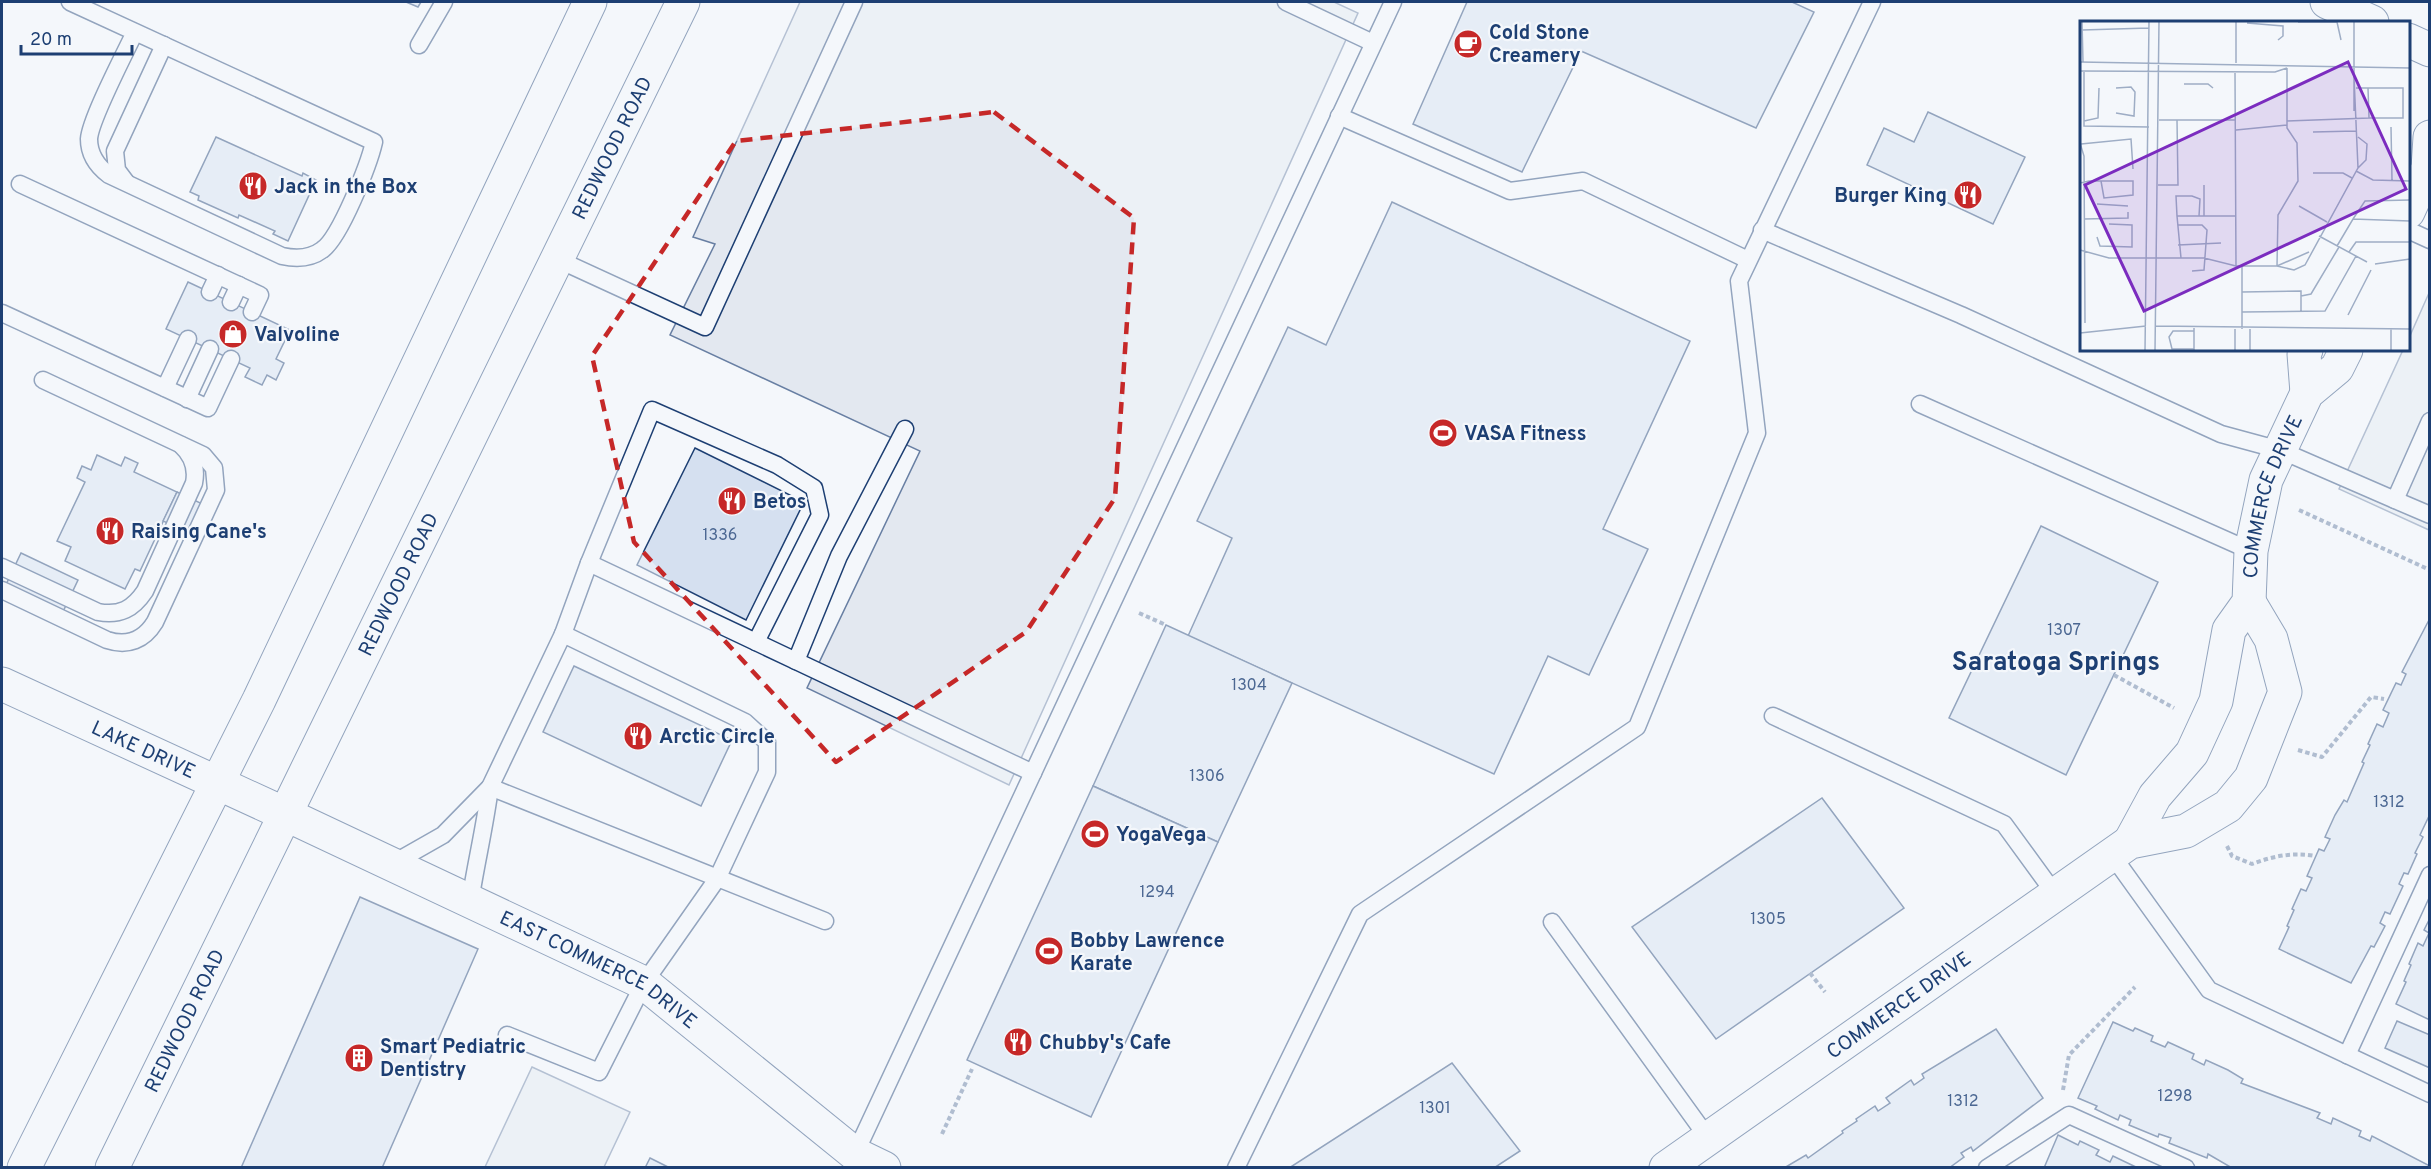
<svg xmlns="http://www.w3.org/2000/svg" width="2431" height="1169" viewBox="0 0 2431 1169" font-family="Overpass,sans-serif">
<style>
.parking{fill:#e3e8f0;stroke:#687fa3;stroke-width:1.5}
.building{fill:#d5e0f0;stroke:#1d3f73;stroke-width:1.5}
.lines{fill:none;stroke-linecap:round;stroke-linejoin:round}
.lane-casing{stroke:#1d3f73;stroke-width:19}
.street-casing{stroke:#1d3f73;stroke-width:35}
.secondary-casing{stroke:#1d3f73;stroke-width:35}
.primary-casing{stroke:#1d3f73;stroke-width:35}
.path{stroke:#5e769c;stroke-width:4;stroke-dasharray:4.5 3;stroke-linecap:butt}
.lane{stroke:#f4f7fb;stroke-width:16}
.street{stroke:#f4f7fb;stroke-width:33}
.secondary{stroke:#f4f7fb;stroke-width:33}
.primary{stroke:#f4f7fb;stroke-width:33}
.marked{fill:none;stroke:#c62828;stroke-width:4.5;stroke-dasharray:12 8;stroke-linejoin:round}
.labels{text-anchor:middle;stroke-width:4.5;stroke-linejoin:round;paint-order:stroke}
.number-label{font-size:16px;fill:#4b6792}
.poi-label{font-size:20px;font-weight:bold;fill:#1d3f73;stroke:#f4f7fb;text-anchor:start}
.street-label{font-size:20px;fill:#1d3f73;stroke:#f4f7fb}
.district-label{font-size:26px;font-weight:bold;fill:#1d3f73;stroke:#f4f7fb}
.inset-road{fill:none;stroke:#9eadc5;stroke-width:1.5}
.view{fill:#7b2cbf;fill-opacity:0.15;stroke:#7b2cbf;stroke-width:3}
.inset-edge{fill:none;stroke:#1d3f73;stroke-width:3}
</style>
<rect width="100%" height="100%" fill="#f4f7fb"/>
<g class="parking">
<polygon points="800,2 1334,2 1358,13 1009,785 807,688 920,451 670,335 715,244 693,237"/>
<polygon points="2429,293 2429,530 2339,489 2403,350 2408,350 2409,338"/>
<polygon points="532,1067 630,1112 604,1167 485,1167"/>
</g>
<g class="building">
<polygon points="406,2 421,2 418,7"/>
<polygon points="1467,2 1792,2 1814,12 1756,128 1581,51 1522,172 1413,124"/>
<polygon points="1928,112 2025,157 1993,224 1867,165 1884,128 1914,142"/>
<polygon points="216,137 302,176 303,173 316,180 288,241 273,234 275,231 239,215 238,218 198,200 199,196 190,192"/>
<polygon points="1392,202 1690,341 1603,529 1648,549 1589,675 1548,656 1494,774 1188,636 1232,538 1197,521 1288,327 1326,345"/>
<polygon points="188,282 290,330 276,359 284,363 276,380 267,375 262,385 245,377 250,368 166,329"/>
<polygon points="695,448 804,502 746,620 637,565"/>
<polygon points="97,455 121,466 125,457 138,463 134,472 177,492 140,571 135,569 125,589 65,561 71,547 57,541 85,482 77,478 82,466 91,470"/>
<polygon points="177,492 211,508 198,537 163,521"/>
<polygon points="2041,526 2158,582 2066,775 1949,718"/>
<polygon points="21,553 78,580 59,620 2,593"/>
<polygon points="2430,618 2430,814 2420,835 2423,837 2415,853 2417,854 2408,874 2404,873 2399,884 2403,886 2390,914 2385,912 2380,923 2385,926 2374,947 2371,946 2351,983 2279,949 2289,927 2287,926 2294,910 2292,909 2301,889 2306,891 2312,878 2307,876 2319,849 2324,851 2330,839 2325,837 2335,815 2344,800 2347,802 2364,763 2362,762 2370,745 2368,744 2377,724 2383,727 2389,713 2383,710 2396,683 2401,685 2406,674 2402,672"/>
<polygon points="1166,625 1292,683 1218,842 1093,786"/>
<polygon points="574,666 732,740 701,806 543,732"/>
<polygon points="1093,786 1218,842 1091,1117 967,1060"/>
<polygon points="1822,798 1904,908 1716,1039 1632,927"/>
<polygon points="360,897 478,949 382,1168 241,1168"/>
<polygon points="2430,918 2430,1020 2396,1004 2406,982 2404,981 2411,965 2409,964 2418,943 2423,946 2429,933 2424,930"/>
<polygon points="2397,1021 2430,1035 2430,1068 2385,1048"/>
<polygon points="2113,1022 2133,1031 2135,1028 2153,1036 2151,1041 2165,1047 2168,1042 2194,1054 2192,1059 2204,1065 2206,1060 2228,1070 2243,1079 2241,1083 2320,1113 2317,1118 2331,1124 2333,1118 2361,1131 2359,1136 2370,1141 2372,1136 2428,1165 2429,1168 2232,1168 2208,1154 2207,1158 2169,1143 2171,1138 2159,1134 2158,1137 2129,1125 2131,1120 2120,1115 2118,1120 2095,1109 2097,1106 2078,1098"/>
<polygon points="1996,1029 2043,1098 1973,1151 1971,1147 1961,1153 1964,1157 1949,1168 1784,1168 1806,1155 1808,1158 1843,1133 1842,1131 1857,1121 1856,1119 1875,1106 1878,1111 1890,1103 1886,1098 1911,1080 1914,1085 1924,1078 1922,1074"/>
<polygon points="1452,1063 1520,1151 1494,1168 1289,1168"/>
<polygon points="2058,1135 2078,1145 2080,1141 2099,1150 2096,1155 2110,1162 2113,1156 2138,1168 2044,1168"/>
<polygon points="650,1158 670,1168 645,1168"/>
</g>
<g class="lines">
<g class="lane-casing">
<g id="lane">
<path d="M70,2L374,142C369,164 340,238 322,250C310,259 296,259 282,256L109,175C97,166 89,155 89,139C90,120 125,53 135,32"/>
<polyline points="1286,2 1373,43"/>
<polyline points="419,45 444,2"/>
<polyline points="1339,116 1510,191 1583,181 1748,260"/>
<polyline points="126,182 117,170 115,151 164,45"/>
<polyline points="20,184 260,295 252,312"/>
<polyline points="1762,230 1961,315 2221,434 2280,450 2395,500 2430,421"/>
<polyline points="2408,230 2430,240"/>
<polyline points="557,259 705,327 854,2"/>
<polyline points="210,292 218,275"/>
<polyline points="231,302 239,285"/>
<polyline points="2,313 208,408 231,359"/>
<polyline points="165,388 188,339"/>
<polyline points="187,399 210,349"/>
<polyline points="1920,404 2251,551"/>
<polyline points="905,429 839,556 796,661 1033,773"/>
<polyline points="2395,500 2430,515"/>
<polyline points="589,563 652,410 777,465 814,488 820,515 756,642"/>
<path d="M2,567L98,612C120,616 133,609 145,591L194,483C197,468 193,456 181,445"/>
<path d="M2,590L107,640C128,647 144,640 155,622L216,490L214,468L203,455L43,380"/>
<polyline points="1773,716 2004,824 2055,894"/>
<polyline points="490,787 825,921"/>
<polyline points="2112,855 2209,990 2430,1094"/>
<polyline points="392,864 443,835 490,787 563,634 589,563 796,661"/>
<path d="M470,902C476,863 485,826 490,787"/>
<polyline points="1552,922 1708,1138"/>
<polyline points="507,1035 599,1072 644,983 717,879 767,772 767,742 745,722 563,634"/>
<polyline points="2347,1055 2430,875"/>
<polyline points="855,1154 1393,2"/>
<polyline points="1236,1168 1360,914 1637,727 1757,433 1739,281 1872,2"/>
<polyline points="1987,1168 2069,1115 2186,1168"/>
</g>
</g>
<g class="street-casing">
<g id="street">
<polyline points="2408,212 2428,168 2430,137"/>
<polyline points="2306,350 2304,354 2307,393"/>
<path id="s1" d="M2,684L285,814L644,983L855,1154L884,1168"/>
<path id="s2" d="M2130,842L2155,796L2192,753L2216,701L2229,630L2249,602L2251,551L2266,480L2307,393L2337,368L2346,350"/>
<path id="s3" d="M1666,1168L2130,842L2186,831L2228,806L2251,778L2285,692L2271,639L2249,602"/>
</g>
</g>
<g class="secondary-casing">
<g id="secondary">
<polyline points="2327,2 2372,22"/>
<polyline points="2408,40 2430,50"/>
</g>
</g>
<g class="primary-casing">
<g id="primary">
<polyline points="24,1168 259,700 590,2"/>
<path id="s4" d="M112,1168L683,2"/>
</g>
</g>
<g class="path">
<polyline points="2299,510 2430,570"/>
<polyline points="1139,613 1166,625"/>
<polyline points="2114,675 2174,708"/>
<polyline points="2298,750 2322,757 2371,697 2384,699"/>
<path d="M2227,846L2232,856L2252,864C2273,856 2293,852 2315,856"/>
<polyline points="1810,973 1825,992"/>
<polyline points="2063,1090 2069,1055 2135,987"/>
<polyline points="942,1134 972,1069"/>
</g>
<use href="#lane" class="lane"/>
<use href="#street" class="street"/>
<use href="#secondary" class="secondary"/>
<use href="#primary" class="primary"/>
</g>
<path d="M0 0H2431V1169H0ZM994,112L1134,218L1115,498L1026,632L836,762L634,542L592,356L736,141Z" fill="#f4f7fb" fill-opacity=".55" fill-rule="evenodd"/>
<path class="marked" d="M994,112L1134,218L1115,498L1026,632L836,762L634,542L592,356L736,141Z"/>
<defs>
<g id="cafe-disc" transform="scale(1.5)"><circle r="9.5" fill="#c62828" stroke="#f4f7fb"/><path d="M-5.5-4.5H6V0H3Q3 3.5 0 3.5H-2.5Q-5.5 3.5-5.5 0ZM3-3.2v2h1.7v-2ZM-6 4.5H4V6H-6Z" fill="#fff"/></g>
<g id="restaurant-disc" transform="scale(1.5)"><circle r="9.5" fill="#c62828" stroke="#f4f7fb"/><path d="M-5-6h1v4h1v-4h1v4h1v-4h1v5L-1.5 .5V6h-2V.5L-5-1ZM5-6V6H3V1.5H1.5Q1.5-4 5-6Z" fill="#fff"/></g>
<g id="shop-disc" transform="scale(1.5)"><circle r="9.5" fill="#c62828" stroke="#f4f7fb"/><path d="M-5-2.5h2.3a2.7 3.5 0 0 1 5.4 0H5L5.5 6h-11ZM-1.5-2.5h3a1.5 2.3 0 0 0-3 0Z" fill="#fff"/></g>
<g id="stadium-disc" transform="scale(1.5)"><circle r="9.5" fill="#c62828" stroke="#f4f7fb"/><path d="M0-5a6.5 5 0 1 0 0 10a6.5 5 0 1 0 0-10ZM-3.5-1.8h7v3.6h-7Z" fill="#fff"/></g>
<g id="building-disc" transform="scale(1.5)"><circle r="9.5" fill="#c62828" stroke="#f4f7fb"/><path d="M-4-6H4V6H1V3H-1V6H-4ZM-2.5-4.3h1.7v1.8h-1.7ZM.8-4.3h1.7v1.8H.8ZM-2.5-1h1.7V.8h-1.7ZM.8-1h1.7V.8H.8Z" fill="#fff"/></g>
</defs>
<g fill-rule="evenodd">
<use href="#cafe-disc" x="1468" y="44"/>
<use href="#restaurant-disc" x="253" y="186"/>
<use href="#restaurant-disc" x="1968" y="195"/>
<use href="#shop-disc" x="233" y="334"/>
<use href="#stadium-disc" x="1443" y="433"/>
<use href="#restaurant-disc" x="732" y="501"/>
<use href="#restaurant-disc" x="110" y="531"/>
<use href="#restaurant-disc" x="638" y="736"/>
<use href="#stadium-disc" x="1095" y="834"/>
<use href="#stadium-disc" x="1049" y="951"/>
<use href="#restaurant-disc" x="1018" y="1042"/>
<use href="#building-disc" x="359" y="1058"/>
</g>
<g class="labels">
<g class="number-label">
<text x="720" y="540">1336</text>
<text x="2064" y="635">1307</text>
<text x="1249" y="690">1304</text>
<text x="1207" y="781">1306</text>
<text x="2389" y="807">1312</text>
<text x="1157" y="897">1294</text>
<text x="1768" y="924">1305</text>
<text x="2175" y="1101">1298</text>
<text x="1963" y="1106">1312</text>
<text x="1435" y="1113">1301</text>
</g>
<g class="poi-label">
<text x="1489" y="39">Cold Stone<tspan x="1489" dy="23">Creamery</tspan></text>
<text x="274" y="193">Jack in the Box</text>
<text x="1947" y="202" text-anchor="end">Burger King</text>
<text x="254" y="341">Valvoline</text>
<text x="1464" y="440">VASA Fitness</text>
<text x="753" y="508">Betos</text>
<text x="131" y="538">Raising Cane's</text>
<text x="659" y="743">Arctic Circle</text>
<text x="1116" y="841">YogaVega</text>
<text x="1070" y="947">Bobby Lawrence<tspan x="1070" dy="23">Karate</tspan></text>
<text x="1039" y="1049">Chubby's Cafe</text>
<text x="380" y="1053">Smart Pediatric<tspan x="380" dy="23">Dentistry</tspan></text>
</g>
<g class="street-label">
<text dy="7" stroke="none"><textPath href="#s4" startOffset="1136">REDWOOD ROAD</textPath></text>
<text dy="7" stroke="none"><textPath href="#s2" startOffset="382">COMMERCE DRIVE</textPath></text>
<text dy="7" stroke="none"><textPath href="#s4" startOffset="650">REDWOOD ROAD</textPath></text>
<text dy="7" stroke="none"><textPath href="#s1" startOffset="156">LAKE DRIVE</textPath></text>
<text dy="7" stroke="none"><textPath href="#s1" startOffset="662">EAST COMMERCE DRIVE</textPath></text>
<text dy="7" stroke="none"><textPath href="#s3" startOffset="284">COMMERCE DRIVE</textPath></text>
<text dy="7" stroke="none"><textPath href="#s4" startOffset="164">REDWOOD ROAD</textPath></text>
</g>
<g class="district-label">
<text x="2056" y="670">Saratoga Springs</text>
</g>
</g>
<g transform="translate(2080 21)">
<rect width="330" height="330" fill="#f4f7fb"/>
<path class="inset-road" d="M2,0L3,41M156,0V42M218,1H257L261,19M167,2L203,5V15L198,19M2,9L69,7M0,41L330,47M0,50L195,51L207,47M4,50V105L69,106M155,52L156,245M274,56L278,147M104,63H128L133,67M288,67H323V97H289M274,90V0M36,92L54,95L55,71L51,66L36,67M79,99H156M4,100L18,97L19,67M207,100L289,97L288,67H276M311,106L312,159M156,109L207,104M233,111L276,110M0,122L4,135L5,302M1,123L51,118L53,148M276,150L293,159L330,160M233,152H263L272,157M0,162L9,160H53V174L24,177L21,160M78,164H98L97,99M124,164V195H156M17,183L48,185M219,185L247,201M97,195L96,175H112L120,178L119,195M4,198L48,197V191M273,198L285,180L330,179M98,204H122L127,209L124,249L112,250M239,215L287,241M17,216L20,225L52,226V204L29,203M98,224L141,222M257,225L273,198L330,200M0,229L29,237H124L156,245H197L229,231M269,231L276,221H330M101,237L97,195H124M295,243L330,238M162,245V308M197,245L198,194L218,160L217,122L207,107V47M197,245L214,249L225,244L278,147L286,139L287,123L278,116M162,271L221,270V291M221,275L231,273L259,226M162,291L245,290L276,235M268,294L291,249M76,305L330,308M114,307V330M155,308V330M170,308V330M311,308V330M114,310H93L89,316L92,328H114M0,312L66,305M65,330L69,0M75,330L79,0"/>
<path class="view" d="M268,41L326,168L64,290L5,164Z"/>
<rect width="330" height="330" class="inset-edge"/>
</g>
<rect width="2431" height="1169" fill="none" stroke="#1d3f73" stroke-width="6"/>
<path d="M21 45v9h111v-9" fill="none" stroke="#1d3f73" stroke-width="3"/>
<text x="30" y="45" font-size="18" fill="#1d3f73" stroke="#f4f7fb" stroke-width="4.5" paint-order="stroke">20 m</text>
</svg>
